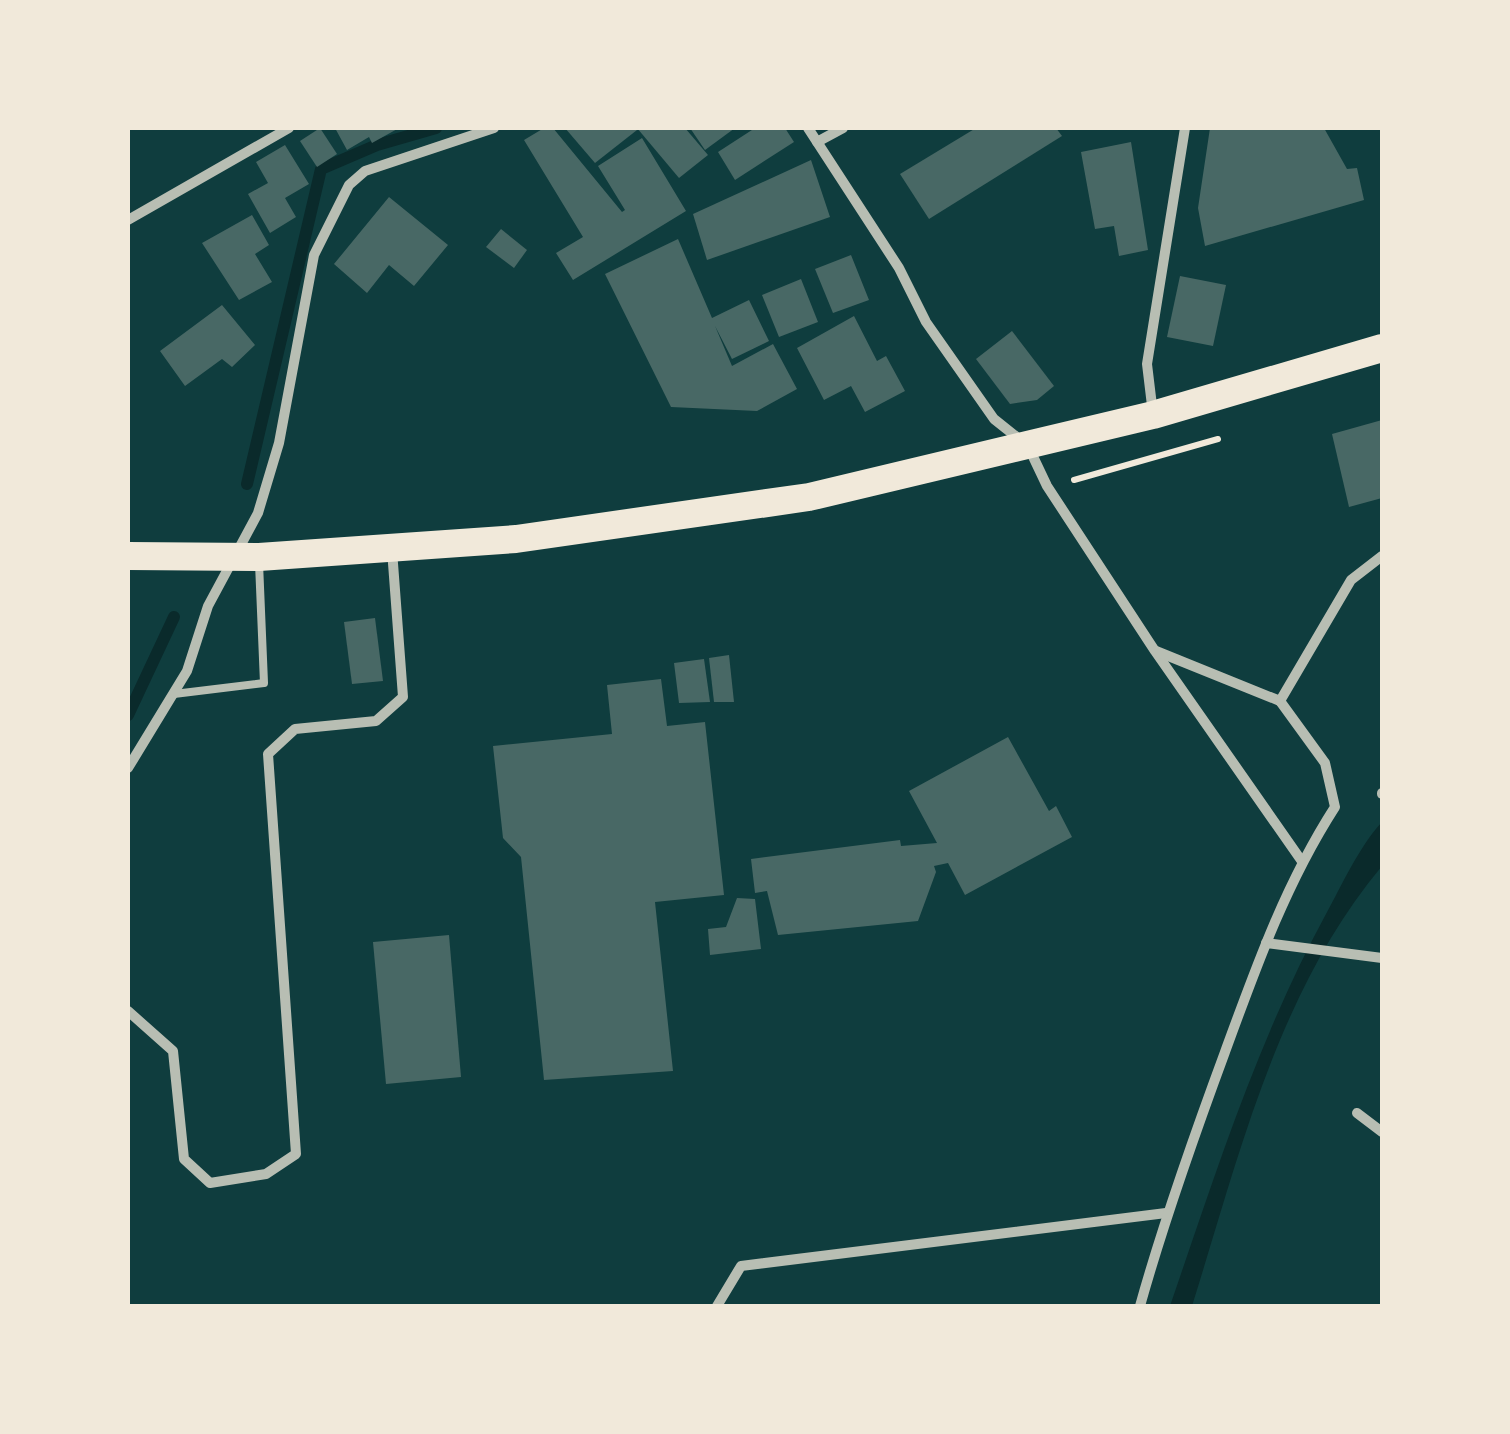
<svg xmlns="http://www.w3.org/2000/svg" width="1510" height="1434" viewBox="0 0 1510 1434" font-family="Montserrat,sans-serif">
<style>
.water{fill:#0a2a2b}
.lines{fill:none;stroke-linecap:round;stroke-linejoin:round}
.stream{stroke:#0a2a2b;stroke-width:12}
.building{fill:#486865}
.path{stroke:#f1e9da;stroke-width:6}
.service{stroke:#b8beb3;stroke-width:8}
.minor{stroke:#b8beb3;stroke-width:10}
.trunk{stroke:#f1e9da;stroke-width:28}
</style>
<rect width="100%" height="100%" fill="#0f3d3e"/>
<path class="water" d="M1382,822V866C1278,990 1239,1156 1192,1306H1170C1216,1172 1258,1039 1326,914C1343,883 1359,847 1382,822Z"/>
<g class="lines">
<g class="stream">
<polyline points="247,484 321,169 377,145 436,128"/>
<polyline points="128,715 174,617"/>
</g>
</g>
<g class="building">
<polygon points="320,128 337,154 317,167 300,141"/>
<polygon points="335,128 399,128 372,143 369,137 347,150"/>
<polygon points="544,128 553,128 622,212 625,210 598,166 642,138 686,211 573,280 556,253 583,237 524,140"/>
<polygon points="565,128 635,128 637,130 595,163"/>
<polygon points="637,128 685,128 708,155 679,178"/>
<polygon points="690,128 735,128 705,150"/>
<polygon points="755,128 785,128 794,142 735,180 718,152"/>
<polygon points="976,128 1056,128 1062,136 929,219 900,174"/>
<polygon points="1210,128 1324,128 1347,169 1357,168 1364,200 1205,246 1198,208"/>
<polygon points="1131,142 1148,250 1119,256 1114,226 1095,229 1081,152"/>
<polygon points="285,145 309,184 285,198 296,217 270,233 248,194 268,183 256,162"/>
<polygon points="811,160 830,217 707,260 693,214"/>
<polygon points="389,197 448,245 414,286 389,265 367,293 334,264"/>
<polygon points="252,215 269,245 255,254 272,282 239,300 202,243"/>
<polygon points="501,229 527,250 514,268 486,247"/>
<polygon points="678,239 712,318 749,300 769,341 732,359 715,326 732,366 773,344 797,389 757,411 671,407 605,274"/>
<polygon points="851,255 869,300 833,313 815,269"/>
<polygon points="1180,276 1226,285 1213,346 1167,337"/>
<polygon points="801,279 818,322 779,337 762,295"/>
<polygon points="222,305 255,345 232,367 222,359 185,386 160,351"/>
<polygon points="854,316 877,361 886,356 905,391 865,412 851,386 824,400 797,348"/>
<polygon points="1012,331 1054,386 1037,400 1010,404 976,359"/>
<polygon points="1382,420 1382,498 1349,507 1332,434"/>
<polygon points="375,618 383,681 352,684 344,622"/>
<polygon points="729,655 734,702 714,702 709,658"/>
<polygon points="704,659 710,702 679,703 674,663"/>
<polygon points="661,679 667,726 705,722 724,895 655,902 673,1071 544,1080 521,857 503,838 493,746 612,734 607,685"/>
<polygon points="1008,737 1049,811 1056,806 1072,837 965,895 948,863 934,866 936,872 918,921 778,935 767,891 755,893 751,859 900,840 901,846 937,843 909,791"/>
<polygon points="737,898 755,899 761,949 710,955 708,929 726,927"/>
<polygon points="449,935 461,1077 386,1084 373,942"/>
</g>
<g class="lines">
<polyline class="path" points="1074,480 1218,439"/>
<polyline class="service" points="174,694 264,683 259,563"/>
<g class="minor">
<polyline points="808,128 899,268 926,322 994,419 1028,446 1047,486 1155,651 1301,860"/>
<polyline points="817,142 843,128"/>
<polyline points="128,220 289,128"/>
<polyline points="1153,414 1147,364 1185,128"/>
<polyline points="1156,651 1280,701"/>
<polyline points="128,768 187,671 208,606 258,513 279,443 314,255 349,185 365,171 494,128"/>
<polyline points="1382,794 1382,793"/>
<polyline points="1266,943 1382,958"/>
<polyline points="128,1011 173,1051 184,1159 210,1183 266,1174 296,1154 268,754 295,729 376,721 403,697 392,550"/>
<polyline points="1357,1113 1382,1132"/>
<polyline points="717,1306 741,1266 1166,1213"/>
<path d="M1140,1306C1164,1220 1194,1136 1225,1052C1256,967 1286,883 1335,807L1325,763L1280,701L1351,580L1382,556"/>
</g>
<polyline class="trunk" points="128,556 259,557 516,539 809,497 1153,415 1382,348"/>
</g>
<rect width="1510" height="1434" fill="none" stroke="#f1e9da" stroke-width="260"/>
</svg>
